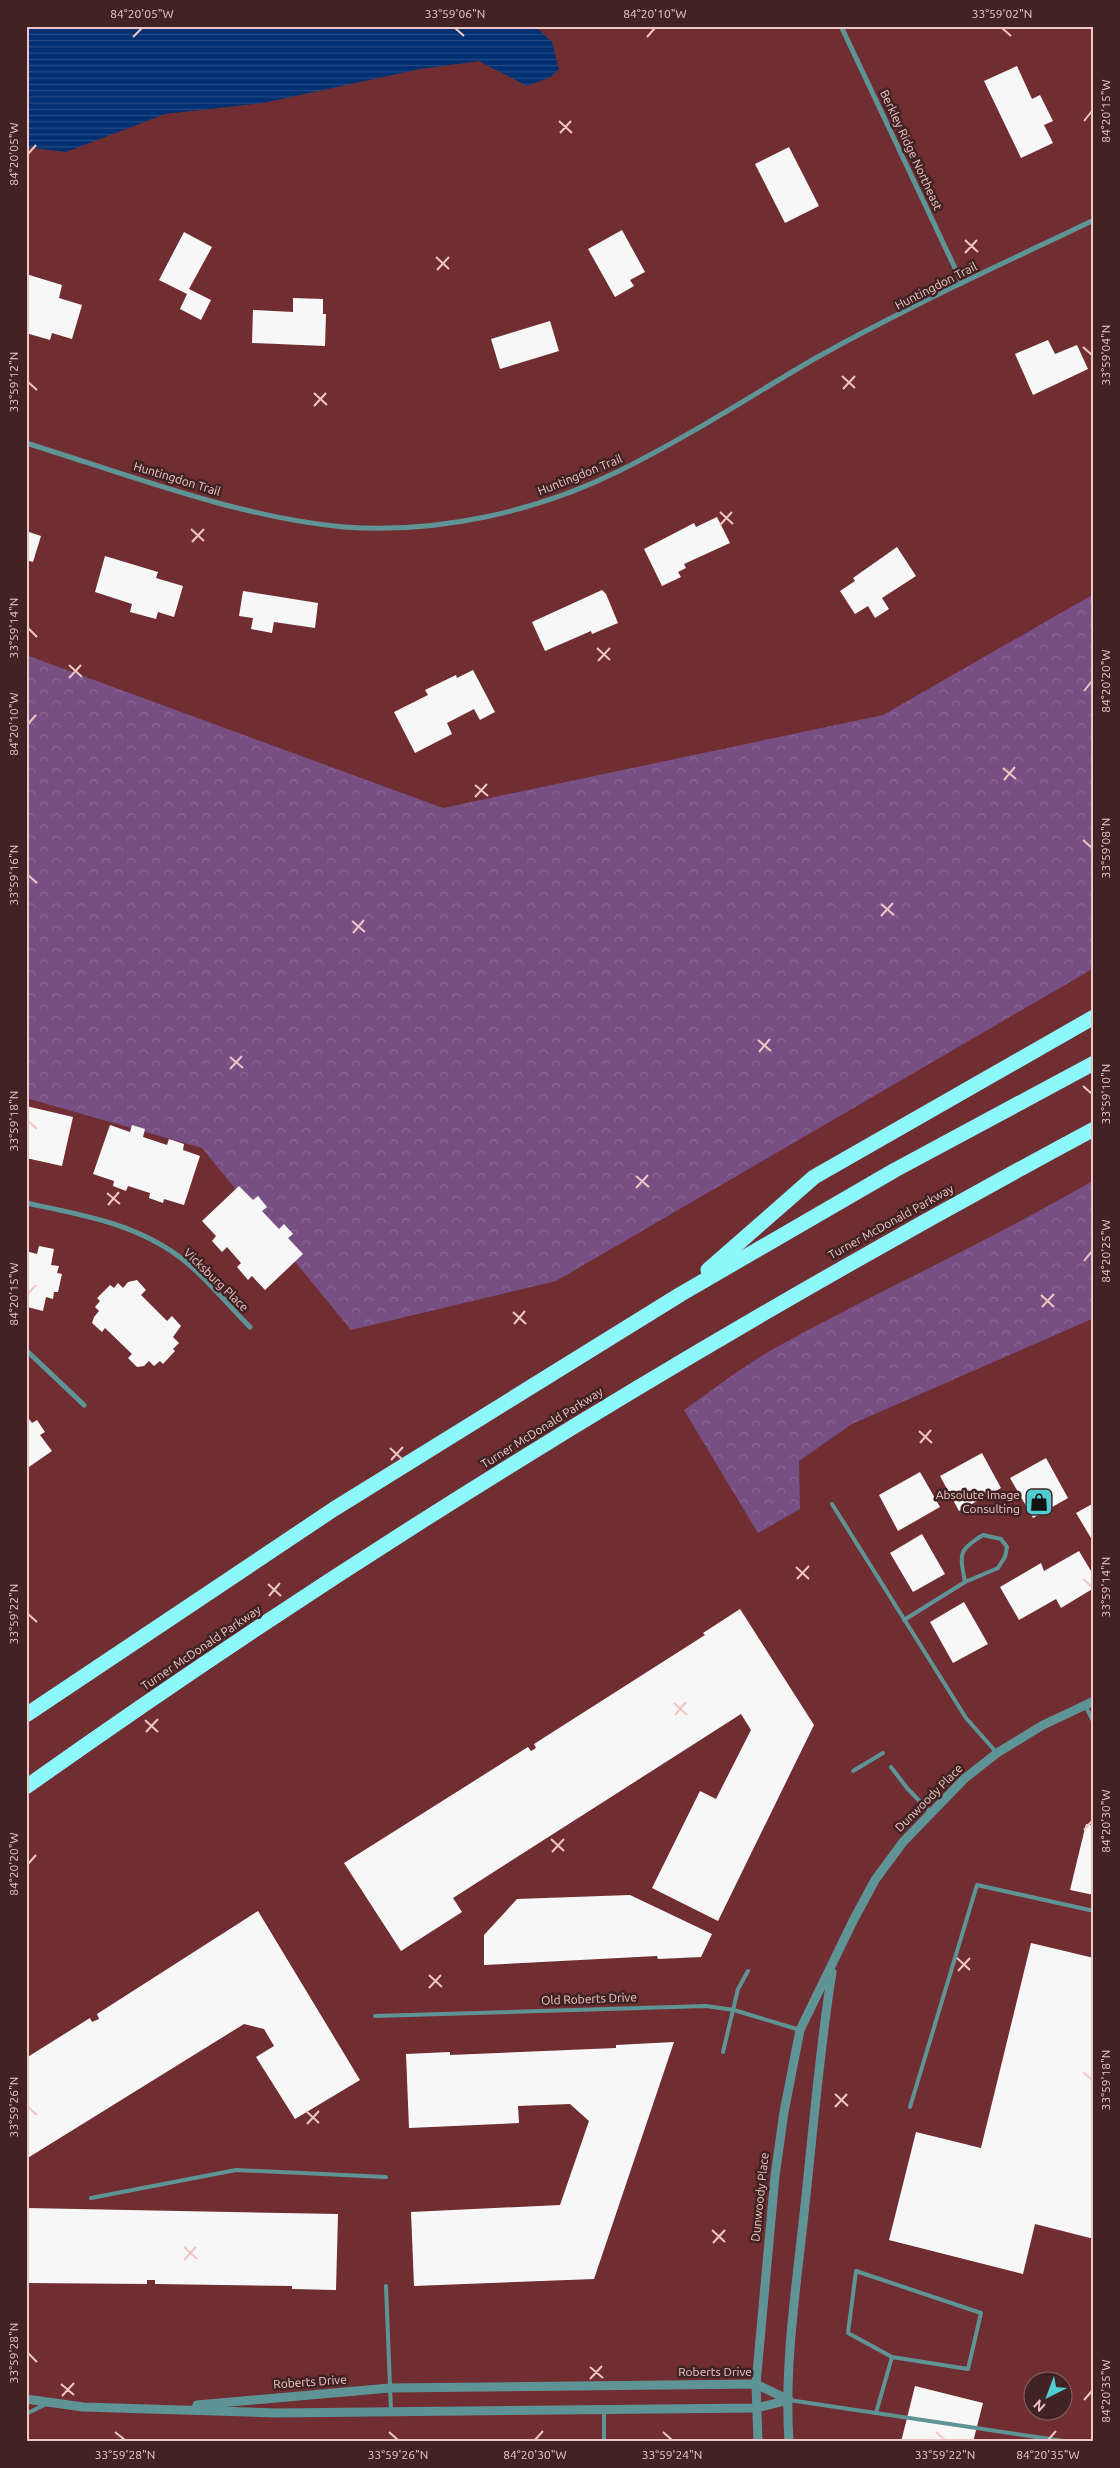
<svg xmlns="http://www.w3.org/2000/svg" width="1120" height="2468" viewBox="0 0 1120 2468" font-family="Ubuntu,sans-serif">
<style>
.forest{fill:url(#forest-crowns)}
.water{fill:url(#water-rules)}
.building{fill:#f7f7f7}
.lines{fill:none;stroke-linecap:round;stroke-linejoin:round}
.service{stroke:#5f9496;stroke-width:4}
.minor{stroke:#5f9496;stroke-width:5}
.tertiary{stroke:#5f9496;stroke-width:9}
.motorway{stroke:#8df8fc;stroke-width:15}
.ticks{fill:none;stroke:#efc6c6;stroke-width:2}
.labels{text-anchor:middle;stroke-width:5;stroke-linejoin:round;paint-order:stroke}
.street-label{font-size:12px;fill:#efc6c6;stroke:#412323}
.poi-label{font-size:12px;fill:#efc6c6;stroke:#412323;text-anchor:end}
.neatline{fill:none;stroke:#efc6c6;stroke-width:2}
.ticks-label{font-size:12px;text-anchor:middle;fill:#efc6c6}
</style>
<defs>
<pattern id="forest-crowns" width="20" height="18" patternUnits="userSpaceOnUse" patternTransform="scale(1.25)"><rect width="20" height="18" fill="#784f83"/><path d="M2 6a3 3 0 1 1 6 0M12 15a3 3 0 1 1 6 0" fill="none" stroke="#8c6793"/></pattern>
<pattern id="water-rules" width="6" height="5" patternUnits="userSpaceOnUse" patternTransform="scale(1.25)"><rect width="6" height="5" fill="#002f72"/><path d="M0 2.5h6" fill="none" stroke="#264c85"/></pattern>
</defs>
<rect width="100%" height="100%" fill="#702e32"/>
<g class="forest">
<polygon points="1094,594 1094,968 556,1281 351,1330 202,1148 26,1098 26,655 443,808 883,715"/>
<path d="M1094,1180V1318L852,1424L799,1461L800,1509L758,1533L684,1410C714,1389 743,1366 775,1348C880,1290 990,1241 1094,1180Z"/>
</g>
<polygon class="water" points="26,26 535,26 552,42 559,69 551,77 527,86 479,61 420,69 263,103 165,114 66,152 26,147"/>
<g class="building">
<polygon points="1017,66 1032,99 1040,95 1053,121 1044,125 1053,143 1021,158 984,81"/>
<polygon points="789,147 819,206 785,223 755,164"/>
<polygon points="622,230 645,272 630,280 634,286 615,297 588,249"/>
<polygon points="184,232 212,247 189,289 211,300 201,320 180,309 187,294 159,280"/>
<polygon points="26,274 62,285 59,298 82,305 72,339 52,333 50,340 26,333"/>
<polygon points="293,298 323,299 323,314 326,314 325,346 252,343 253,310 293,312"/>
<polygon points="550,321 559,351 500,369 491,339"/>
<polygon points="1048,340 1055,354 1077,345 1088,369 1033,395 1015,354"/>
<polygon points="717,517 730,543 684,564 686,568 678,572 681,577 662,586 644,549 694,523 696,527"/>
<polygon points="26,531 41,536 33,562 26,560"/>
<polygon points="897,547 916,576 882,598 889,609 875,618 868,606 855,614 840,591 855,581 853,578"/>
<polygon points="105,556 158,572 156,578 183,586 174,617 158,612 156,619 130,612 132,604 95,592"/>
<polygon points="602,590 606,594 618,623 592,634 591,631 545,651 532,622"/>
<polygon points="243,591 318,603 315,628 274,622 272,633 251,629 253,618 239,616"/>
<polygon points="473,670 495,712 480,720 474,709 447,723 452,734 415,753 394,712 428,695 425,690 456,675 457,678"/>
<polygon points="26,1106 73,1117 62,1166 26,1158"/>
<polygon points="110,1125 130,1132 132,1125 145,1129 143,1137 167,1145 169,1139 184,1144 183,1150 200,1156 184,1205 164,1199 163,1203 149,1198 150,1193 128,1186 126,1191 113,1186 114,1181 93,1174"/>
<polygon points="239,1186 253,1200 258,1196 267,1207 262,1211 279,1229 284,1224 293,1234 288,1238 303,1254 265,1290 252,1276 248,1280 237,1267 241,1263 227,1247 222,1252 212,1241 216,1236 202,1221"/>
<polygon points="39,1246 54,1249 51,1265 59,1266 57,1273 62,1274 58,1292 54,1292 53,1299 46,1297 43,1311 27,1307 28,1301 26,1301 26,1251 37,1254"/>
<polygon points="137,1280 146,1290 141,1295 167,1321 172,1316 181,1326 173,1337 179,1343 173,1349 175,1351 163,1364 160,1361 154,1366 149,1361 144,1366 137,1367 128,1358 132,1354 105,1328 102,1332 92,1323 94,1317 99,1311 95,1307 100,1301 97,1298 110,1285 114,1288 118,1283 123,1288 128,1282"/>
<polygon points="26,1415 32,1423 37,1420 45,1432 40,1435 52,1451 26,1469"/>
<polygon points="982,1453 1001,1488 959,1511 940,1476"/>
<polygon points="1046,1458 1068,1498 1033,1518 1010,1478"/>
<polygon points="920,1472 940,1507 898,1531 879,1495"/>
<polygon points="1094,1503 1094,1543 1076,1513"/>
<polygon points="922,1534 945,1574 913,1592 890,1553"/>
<polygon points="1079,1551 1094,1576 1094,1588 1061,1608 1056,1599 1019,1620 1000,1587 1041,1563 1044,1571"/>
<polygon points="964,1602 988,1644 953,1663 930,1622"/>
<polygon points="740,1609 814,1725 718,1921 652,1888 700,1791 716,1799 751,1730 741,1714 453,1898 462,1912 401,1951 344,1863 528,1747 531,1751 536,1748 534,1744 705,1635 703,1633"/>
<polygon points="1086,1824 1094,1826 1094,1895 1070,1890"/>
<polygon points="630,1895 712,1934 701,1957 658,1959 657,1956 484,1965 484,1935 517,1899"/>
<polygon points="258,1911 360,2080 295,2119 256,2057 274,2046 264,2029 244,2024 26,2159 26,2058 90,2018 92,2022 99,2019 97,2014"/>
<polygon points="1031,1943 1094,1958 1094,2239 1035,2224 1023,2274 889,2240 916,2132 981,2148"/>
<polygon points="674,2042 594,2279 414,2286 411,2212 560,2205 589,2121 570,2104 518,2106 519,2123 409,2128 406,2054 450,2052 450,2055 616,2048 616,2045"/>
<polygon points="26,2208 338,2214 336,2290 292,2289 292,2286 155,2284 155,2280 147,2280 147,2284 26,2283"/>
<polygon points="915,2386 983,2403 973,2442 901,2442"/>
</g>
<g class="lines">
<g class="service">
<polyline points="832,1504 966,1718 997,1753"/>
<path d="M904,1620L965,1582L998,1568L1005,1557L1007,1547L1001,1539L983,1535C957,1551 960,1554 965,1582"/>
<polyline points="1085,1705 1094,1723"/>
<polyline points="891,1767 907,1788 930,1812"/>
<polyline points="853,1771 883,1753"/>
<polyline points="375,2016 706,2006 734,2010 800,2030"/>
<polyline points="723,2052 738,1989 748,1971"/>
<polyline points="910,2107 977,1885 1094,1911"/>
<polyline points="91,2198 236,2170 386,2177"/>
<polyline points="386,2286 391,2411"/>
<polyline points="789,2400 1070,2442"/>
<polyline points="604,2410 604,2442"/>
<polyline points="876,2413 892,2357 968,2369 981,2313 856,2271 848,2333 892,2357"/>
<polyline points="26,2414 46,2404"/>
</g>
<g class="minor">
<polyline points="841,26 962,283"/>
<path d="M26,443C129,475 237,517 344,527C437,534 536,512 619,471C686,438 749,397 814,359C905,308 1000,265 1094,220"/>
<path d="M26,1203C83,1215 140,1224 186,1262C209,1281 229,1306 250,1327"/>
<polyline points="26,1350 84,1405"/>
</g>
<g class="tertiary">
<polyline points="26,2399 83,2407 277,2413 756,2408 789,2400"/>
<polyline points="197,2405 390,2388 756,2384 789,2400"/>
<polyline points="758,2442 756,2384 775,2176 784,2112 800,2030 854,1919 875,1880 903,1842 964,1779 997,1753 1043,1725 1094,1701"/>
<path d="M789,2442C784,2366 796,2289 804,2214C813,2133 819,2053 832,1972"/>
</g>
<g class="motorway">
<polyline points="708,1270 814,1177 1094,1017"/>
<polyline points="26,1715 334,1509 681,1294 895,1170 1094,1063"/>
<path d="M26,1787C368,1544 725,1327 1094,1129"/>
</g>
</g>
<path class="ticks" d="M455,28L464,36M1002,28L1011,36M133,37L142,28M647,37L655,28M559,121L572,133M1084,121L1092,111M560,133L571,121M28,154L36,145M965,240L978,252M965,253L977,240M436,257L449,269M437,270L449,257M1083,347L1092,355M842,376L855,388M28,382L37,390M843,389L855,376M314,393L327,405M314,406L326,393M720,512L733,524M720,525L732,512M191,529L204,541M192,542L204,529M28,628L37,637M597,648L610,660M598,661L610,648M69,665L82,677M69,678L81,665M1084,691L1092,681M28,724L36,715M1003,768L1016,779M1004,780L1015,767M475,785L488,796M475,797L487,784M1083,840L1092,848M28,875L37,883M881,904L894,915M881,916L893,903M352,921L365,932M353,933L364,920M758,1040L771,1051M759,1052L770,1039M230,1057L243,1068M230,1069L242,1056M1083,1086L1092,1094M28,1121L37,1129M636,1176L649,1187M636,1188L648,1175M107,1193L120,1204M108,1205L119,1192M1084,1261L1092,1251M28,1294L36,1285M1041,1295L1054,1307M1042,1307L1054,1294M513,1312L526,1324M514,1324L525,1311M919,1431L932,1443M920,1443L931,1430M390,1448L403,1460M391,1460L403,1447M796,1567L809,1579M797,1579L809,1566M1083,1579L1092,1587M268,1584L281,1596M269,1596L280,1583M28,1614L37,1622M674,1703L687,1715M675,1715L686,1702M145,1720L158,1732M146,1732L158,1719M1084,1830L1092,1821M551,1839L564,1851M552,1852L564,1839M28,1864L36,1855M957,1958L970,1970M958,1971L970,1958M429,1975L442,1987M429,1988L441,1975M1083,2072L1092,2080M835,2094L848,2106M28,2107L37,2115M835,2107L847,2094M306,2111L319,2123M307,2124L319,2111M712,2230L725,2242M713,2243L725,2230M184,2247L197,2259M184,2260L196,2247M28,2353L37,2362M590,2367L603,2378M590,2379L602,2366M61,2384L74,2395M62,2396L74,2383M1084,2400L1092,2391M115,2432L125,2440M389,2432L398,2440M663,2432L672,2440M936,2432L945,2440M535,2440L543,2431M1048,2440L1056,2431"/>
<defs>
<g id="shop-square" transform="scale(1.4375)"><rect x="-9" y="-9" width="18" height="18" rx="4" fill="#51ccd1" stroke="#412323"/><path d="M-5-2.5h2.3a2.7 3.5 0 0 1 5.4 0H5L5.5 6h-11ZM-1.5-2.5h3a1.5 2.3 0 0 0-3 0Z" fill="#111"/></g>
</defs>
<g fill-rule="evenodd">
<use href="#shop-square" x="1039" y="1502"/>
</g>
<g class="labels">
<g class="street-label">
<text transform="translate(911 150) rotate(65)" y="4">Berkley Ridge Northeast</text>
<text transform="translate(936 286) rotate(-27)" y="4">Huntingdon Trail</text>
<text transform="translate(580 475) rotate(-22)" y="4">Huntingdon Trail</text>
<text transform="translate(177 479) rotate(17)" y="4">Huntingdon Trail</text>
<text transform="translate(891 1222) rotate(-29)" y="4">Turner McDonald Parkway</text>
<text transform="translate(216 1280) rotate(44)" y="4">Vicksburg Place</text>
<text transform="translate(542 1428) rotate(-32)" y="4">Turner McDonald Parkway</text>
<text transform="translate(201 1648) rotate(-34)" y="4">Turner McDonald Parkway</text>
<text transform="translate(929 1798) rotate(-45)" y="4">Dunwoody Place</text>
<text transform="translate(589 1999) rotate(-2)" y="4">Old Roberts Drive</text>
<text transform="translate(760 2197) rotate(-84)" y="4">Dunwoody Place</text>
<text x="715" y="2376">Roberts Drive</text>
<text transform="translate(310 2382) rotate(-4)" y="4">Roberts Drive</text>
</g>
<g class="poi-label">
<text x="1020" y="1499">Absolute Image<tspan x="1020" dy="14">Consulting</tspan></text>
</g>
</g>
<rect width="1120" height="2468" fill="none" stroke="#412323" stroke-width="55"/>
<g transform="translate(1048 2396) rotate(222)"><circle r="24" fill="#412323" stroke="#876464"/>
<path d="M0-4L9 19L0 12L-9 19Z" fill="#51ccd1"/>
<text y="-8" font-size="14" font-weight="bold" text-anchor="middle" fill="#efc6c6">N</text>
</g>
<rect x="28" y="28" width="1064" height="2412" class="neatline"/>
<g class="ticks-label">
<text x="142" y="18">84°20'05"W</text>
<text x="455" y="18">33°59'06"N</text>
<text x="655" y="18">84°20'10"W</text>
<text x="1002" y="18">33°59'02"N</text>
<text transform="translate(1106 111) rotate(-90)" y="4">84°20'15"W</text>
<text transform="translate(14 154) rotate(-90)" y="4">84°20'05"W</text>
<text transform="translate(1106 355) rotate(-90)" y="4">33°59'04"N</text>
<text transform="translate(14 382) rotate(-90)" y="4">33°59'12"N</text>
<text transform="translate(14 628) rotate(-90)" y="4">33°59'14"N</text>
<text transform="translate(1106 681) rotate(-90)" y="4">84°20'20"W</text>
<text transform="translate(14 724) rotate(-90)" y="4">84°20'10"W</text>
<text transform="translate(1106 848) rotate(-90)" y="4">33°59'08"N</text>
<text transform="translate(14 875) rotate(-90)" y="4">33°59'16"N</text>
<text transform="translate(1106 1094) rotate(-90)" y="4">33°59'10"N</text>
<text transform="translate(14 1121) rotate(-90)" y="4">33°59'18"N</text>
<text transform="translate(1106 1251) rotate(-90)" y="4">84°20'25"W</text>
<text transform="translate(14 1294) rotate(-90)" y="4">84°20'15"W</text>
<text transform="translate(1106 1587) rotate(-90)" y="4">33°59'14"N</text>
<text transform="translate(14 1614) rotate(-90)" y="4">33°59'22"N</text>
<text transform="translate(1106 1821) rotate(-90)" y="4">84°20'30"W</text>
<text transform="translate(14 1864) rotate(-90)" y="4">84°20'20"W</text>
<text transform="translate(1106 2080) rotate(-90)" y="4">33°59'18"N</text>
<text transform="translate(14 2107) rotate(-90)" y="4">33°59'26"N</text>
<text transform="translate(14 2353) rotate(-90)" y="4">33°59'28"N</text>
<text transform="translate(1106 2391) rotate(-90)" y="4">84°20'35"W</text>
<text x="125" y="2459">33°59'28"N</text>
<text x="398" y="2459">33°59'26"N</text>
<text x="535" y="2459">84°20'30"W</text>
<text x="672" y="2459">33°59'24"N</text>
<text x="945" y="2459">33°59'22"N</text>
<text x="1048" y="2459">84°20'35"W</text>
</g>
</svg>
